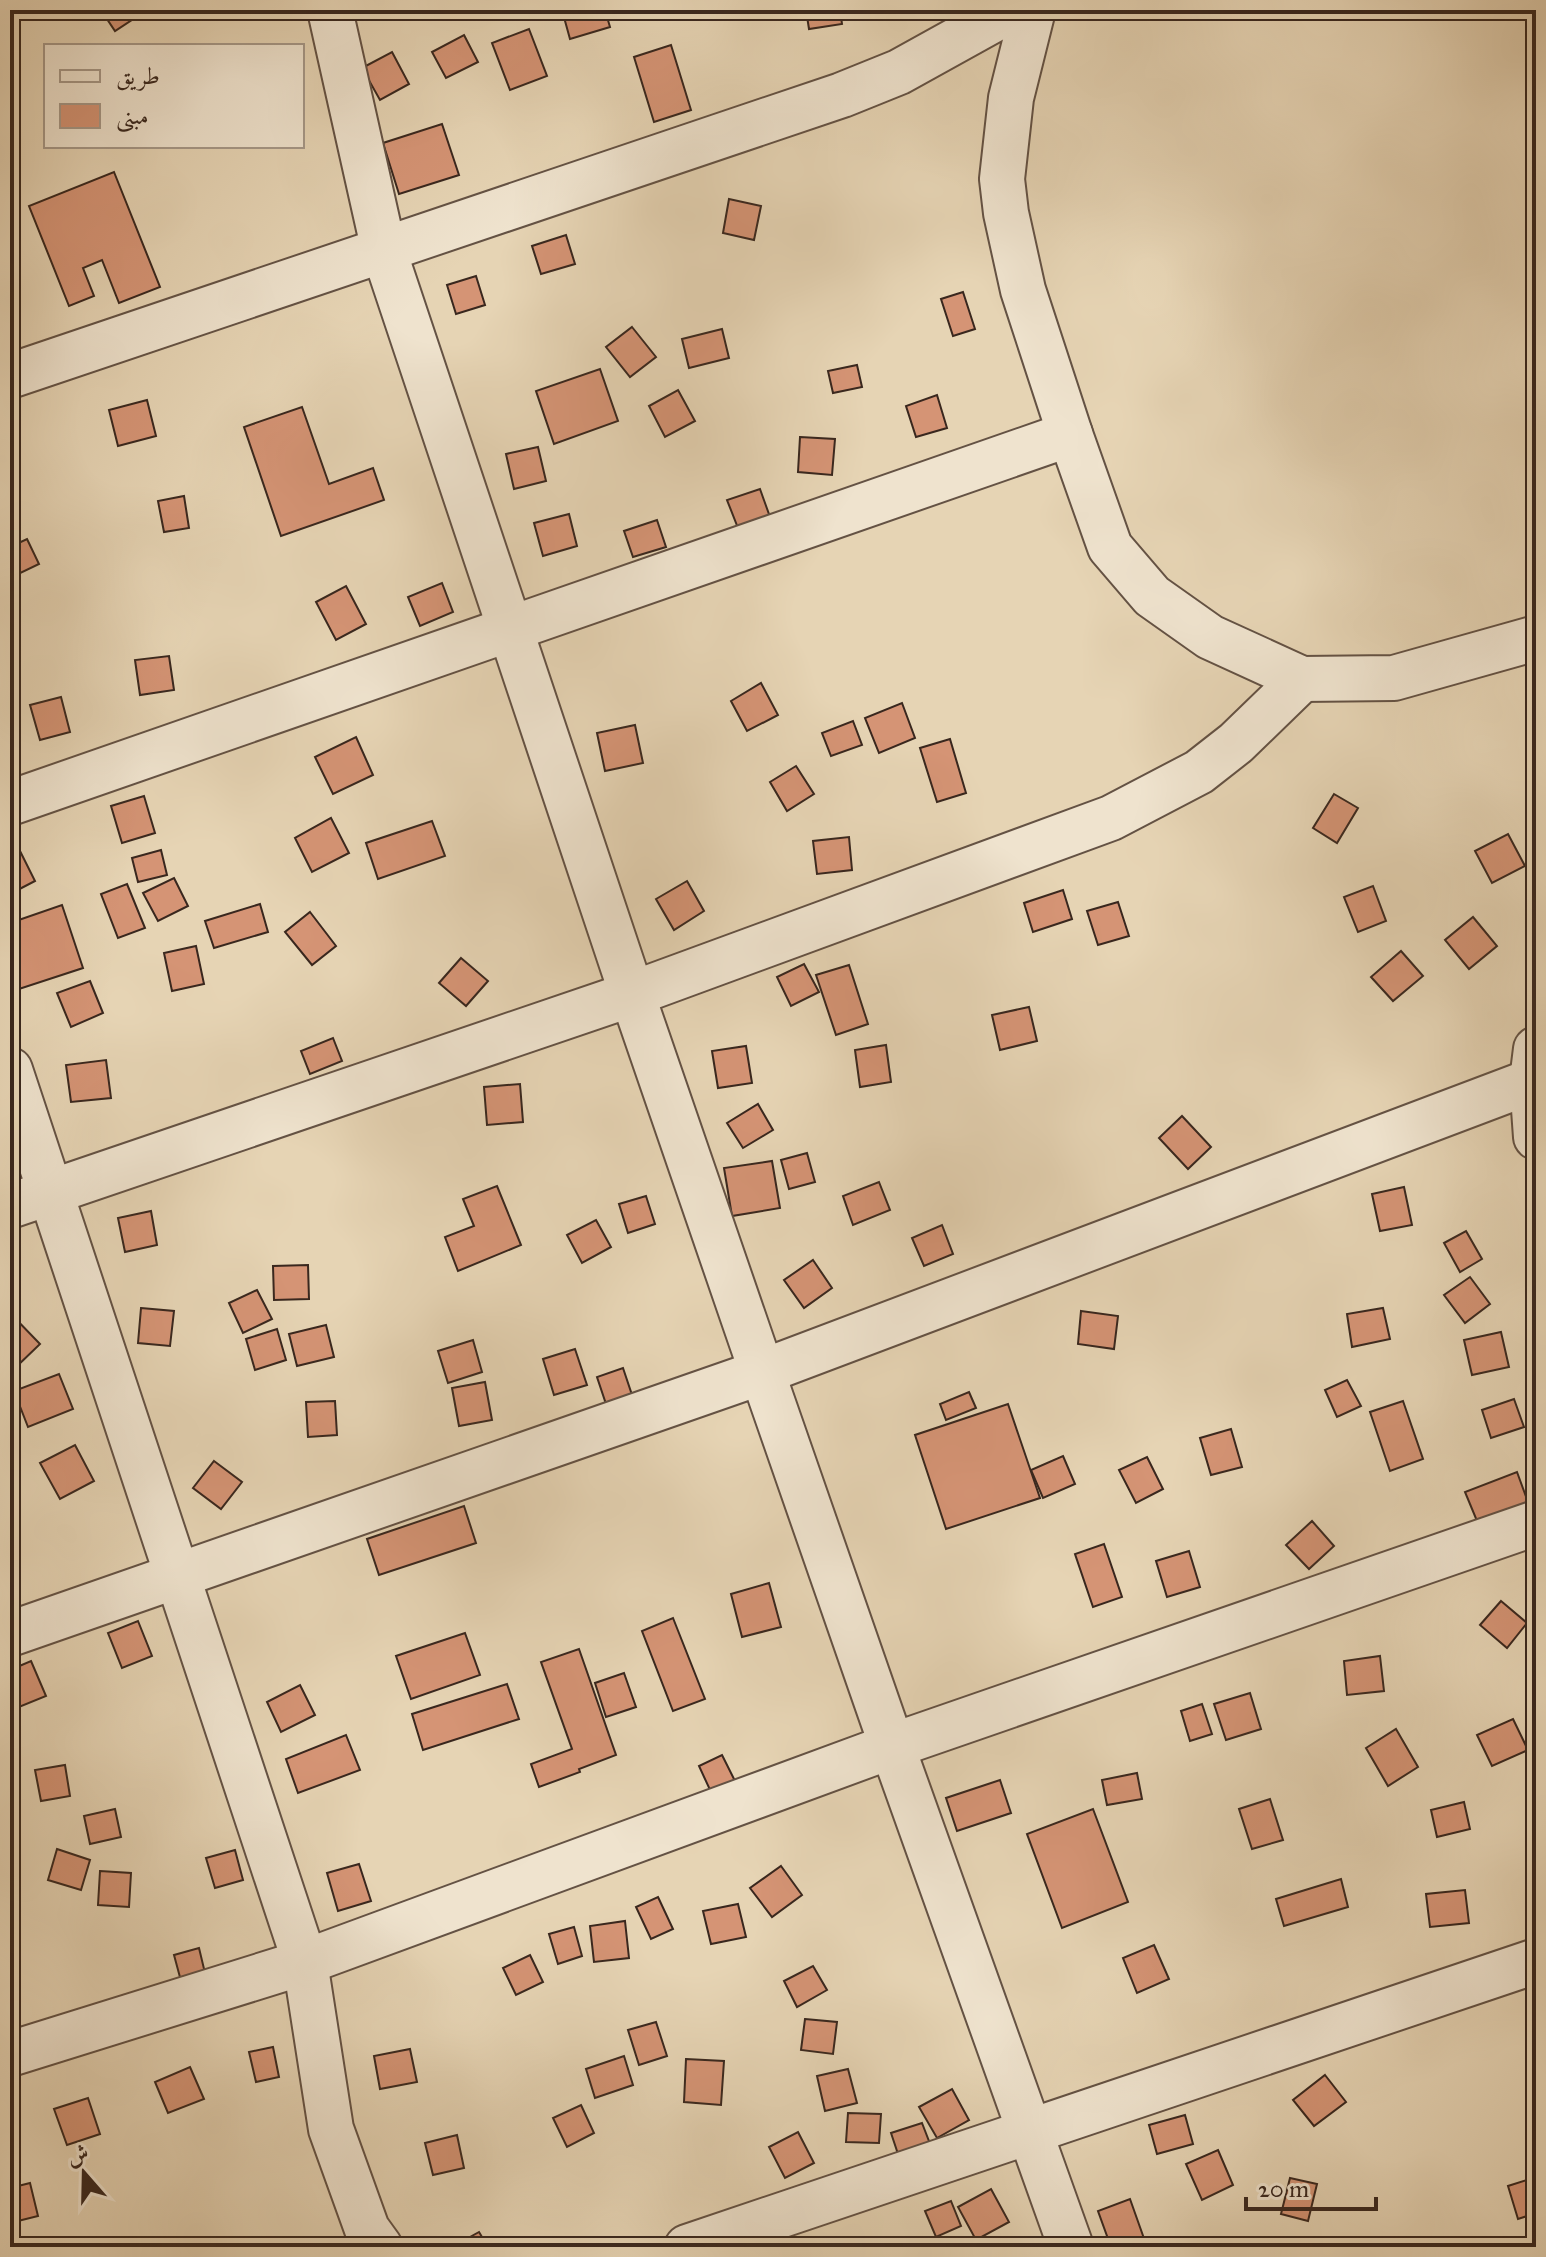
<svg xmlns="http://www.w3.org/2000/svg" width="1546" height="2257" viewBox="0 0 1546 2257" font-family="'IM FELL Great Primer',Amiri,serif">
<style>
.building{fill:#d59475;stroke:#39271e;stroke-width:2}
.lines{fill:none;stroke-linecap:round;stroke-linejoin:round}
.street-casing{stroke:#645244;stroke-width:48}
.street{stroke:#efe3ce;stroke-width:44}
</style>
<rect width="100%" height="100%" fill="#e6d4b4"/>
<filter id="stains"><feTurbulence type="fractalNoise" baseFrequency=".0025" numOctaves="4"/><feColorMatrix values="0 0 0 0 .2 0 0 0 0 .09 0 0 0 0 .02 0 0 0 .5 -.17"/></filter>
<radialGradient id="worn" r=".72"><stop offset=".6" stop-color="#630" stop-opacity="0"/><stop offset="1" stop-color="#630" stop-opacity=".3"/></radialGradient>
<g class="building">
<polygon points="101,10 147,10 115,31"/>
<polygon points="562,10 605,10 610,27 570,39"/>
<polygon points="806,10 840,10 842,24 809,29"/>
<polygon points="529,29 547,76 510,90 492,43"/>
<polygon points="464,35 478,62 446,78 432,52"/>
<polygon points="671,45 691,110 654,122 634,57"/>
<polygon points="392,52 409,84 380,100 362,68"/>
<polygon points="442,124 459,175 399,194 383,143"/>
<polygon points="114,172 160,287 119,303 102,260 83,268 94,296 69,306 29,206"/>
<polygon points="729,199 761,206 754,240 723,233"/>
<polygon points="566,235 575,264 541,274 532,246"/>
<polygon points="476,276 485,305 456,314 447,285"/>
<polygon points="963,292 975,329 953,336 941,299"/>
<polygon points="632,327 656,357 630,377 606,347"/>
<polygon points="722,329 729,358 689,368 682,339"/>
<polygon points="857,365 862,387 833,393 828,371"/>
<polygon points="600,369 618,421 554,444 536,391"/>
<polygon points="678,390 695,421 665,437 649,406"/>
<polygon points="937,395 947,428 916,437 906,406"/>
<polygon points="147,400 156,436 118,446 109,410"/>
<polygon points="302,407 329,484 373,468 384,500 281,536 244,427"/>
<polygon points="800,437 835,439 832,475 798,472"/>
<polygon points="538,447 546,481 514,489 506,454"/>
<polygon points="760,489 770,517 738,528 727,500"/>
<polygon points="184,496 189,528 164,532 158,501"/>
<polygon points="569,514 577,546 543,556 534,523"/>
<polygon points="657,520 666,547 633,557 624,531"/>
<polygon points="27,539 39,564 10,578 10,547"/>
<polygon points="442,583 453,612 420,626 408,597"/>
<polygon points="346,586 366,624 336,640 316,602"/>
<polygon points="169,656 174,690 140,695 135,660"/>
<polygon points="761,683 778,715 747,731 731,701"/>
<polygon points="61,697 70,732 40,740 30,705"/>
<polygon points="902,703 915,738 879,753 865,718"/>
<polygon points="853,721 862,745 831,756 822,733"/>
<polygon points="635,725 643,763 605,771 597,733"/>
<polygon points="356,737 373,775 333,794 315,757"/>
<polygon points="950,739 966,793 937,802 920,748"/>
<polygon points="796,766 814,794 787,811 770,782"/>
<polygon points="1334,794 1358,808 1337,843 1313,828"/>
<polygon points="144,796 155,833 122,843 111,806"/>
<polygon points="331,818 349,853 312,872 295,838"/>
<polygon points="432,821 445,856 378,879 366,843"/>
<polygon points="1508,834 1525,866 1492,883 1475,851"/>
<polygon points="849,837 852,870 817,874 813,841"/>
<polygon points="19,849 35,881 10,894 10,854"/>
<polygon points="161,850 167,875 138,882 132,858"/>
<polygon points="174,878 188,906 158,921 143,893"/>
<polygon points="687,881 704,911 674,930 656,899"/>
<polygon points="127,884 145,928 118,938 101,894"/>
<polygon points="1373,886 1386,921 1358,932 1344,897"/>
<polygon points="1063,890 1072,919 1033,932 1024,903"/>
<polygon points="1118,902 1129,936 1098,945 1087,911"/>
<polygon points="260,904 268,932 214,948 205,921"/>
<polygon points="62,905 83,968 19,989 10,961 10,923"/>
<polygon points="310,912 336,946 312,965 285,932"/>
<polygon points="1473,917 1497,946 1469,969 1445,940"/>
<polygon points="196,946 204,984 172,991 164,953"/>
<polygon points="1401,951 1423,976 1393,1001 1371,977"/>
<polygon points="461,958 488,981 466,1006 439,983"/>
<polygon points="804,964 819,992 791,1006 777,977"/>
<polygon points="849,965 868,1024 836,1035 816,975"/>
<polygon points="90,981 103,1013 71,1027 57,993"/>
<polygon points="1029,1007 1037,1041 1000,1050 992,1015"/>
<polygon points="333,1038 342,1061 310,1074 301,1051"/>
<polygon points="886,1045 891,1082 860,1087 855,1050"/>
<polygon points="746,1046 752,1083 718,1088 712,1051"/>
<polygon points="106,1060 111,1098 71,1102 66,1065"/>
<polygon points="520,1084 523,1122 487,1125 484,1087"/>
<polygon points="758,1104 773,1130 743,1148 727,1123"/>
<polygon points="1182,1116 1211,1147 1188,1169 1159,1138"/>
<polygon points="807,1153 815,1182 789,1189 781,1160"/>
<polygon points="772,1161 780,1208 732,1216 724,1168"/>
<polygon points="879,1182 890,1210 853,1225 843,1196"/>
<polygon points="497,1186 521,1245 458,1271 445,1237 474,1226 463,1199"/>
<polygon points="1404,1187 1412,1225 1380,1231 1372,1194"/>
<polygon points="646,1196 655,1224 628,1233 619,1204"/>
<polygon points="151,1211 157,1245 125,1252 118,1218"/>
<polygon points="596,1220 611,1247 582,1263 567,1235"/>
<polygon points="942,1225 953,1254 924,1266 912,1238"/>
<polygon points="1466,1231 1482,1259 1460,1272 1444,1243"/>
<polygon points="813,1260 832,1288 804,1308 784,1280"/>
<polygon points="308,1265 309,1299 274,1300 273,1266"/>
<polygon points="1470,1277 1490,1304 1465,1323 1444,1295"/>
<polygon points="257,1290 272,1319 243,1333 229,1303"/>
<polygon points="141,1308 174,1311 170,1346 138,1343"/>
<polygon points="1383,1308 1390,1339 1352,1347 1347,1314"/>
<polygon points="1081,1311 1118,1316 1114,1349 1078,1344"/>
<polygon points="10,1313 40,1344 14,1369 10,1365"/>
<polygon points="326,1325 334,1357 297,1366 289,1334"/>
<polygon points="277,1329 286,1360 255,1370 246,1339"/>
<polygon points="1501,1332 1509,1367 1472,1375 1464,1340"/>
<polygon points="473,1340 482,1372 448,1383 438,1351"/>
<polygon points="575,1349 587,1385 554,1395 543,1359"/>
<polygon points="623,1368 632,1395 606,1404 597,1377"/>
<polygon points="59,1374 73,1409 28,1427 14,1391"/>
<polygon points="1347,1380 1361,1406 1337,1417 1325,1390"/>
<polygon points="485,1382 492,1420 459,1426 452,1388"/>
<polygon points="969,1392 976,1408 946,1420 940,1404"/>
<polygon points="1514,1399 1524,1427 1491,1438 1482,1410"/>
<polygon points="335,1401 337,1435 308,1437 306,1402"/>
<polygon points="1403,1401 1423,1459 1390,1471 1370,1412"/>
<polygon points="1008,1404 1040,1498 946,1529 915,1435"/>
<polygon points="1231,1429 1242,1467 1211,1475 1200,1438"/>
<polygon points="75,1445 94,1481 60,1499 40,1463"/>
<polygon points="1063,1456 1075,1484 1043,1498 1031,1470"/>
<polygon points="1147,1457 1163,1489 1136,1503 1119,1470"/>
<polygon points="214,1461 242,1482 221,1509 193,1488"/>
<polygon points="1517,1472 1528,1502 1477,1521 1465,1492"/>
<polygon points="464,1506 476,1543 379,1575 367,1539"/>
<polygon points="1312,1521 1334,1546 1309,1569 1286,1545"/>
<polygon points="1104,1544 1122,1597 1093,1607 1075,1554"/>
<polygon points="1189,1551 1200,1587 1167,1597 1156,1561"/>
<polygon points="769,1583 781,1627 742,1637 731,1594"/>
<polygon points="1501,1601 1527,1623 1507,1648 1480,1625"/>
<polygon points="673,1618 705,1699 673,1711 642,1631"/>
<polygon points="138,1621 152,1656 122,1668 108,1633"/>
<polygon points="465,1633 480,1675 411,1699 396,1656"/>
<polygon points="579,1649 616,1755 579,1769 580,1772 539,1787 531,1764 572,1749 541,1662"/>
<polygon points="1380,1656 1384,1691 1347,1695 1344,1661"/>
<polygon points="31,1661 46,1696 19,1707 10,1685 10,1670"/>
<polygon points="624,1673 636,1707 606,1717 595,1683"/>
<polygon points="507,1684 519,1719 423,1750 412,1714"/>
<polygon points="300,1685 315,1715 281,1732 267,1702"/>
<polygon points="1250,1693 1261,1729 1226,1740 1214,1704"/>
<polygon points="1202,1704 1212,1734 1190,1741 1181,1711"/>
<polygon points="1513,1719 1528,1750 1492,1766 1477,1735"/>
<polygon points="1396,1729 1418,1767 1388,1786 1366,1748"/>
<polygon points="346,1735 360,1770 298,1793 286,1759"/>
<polygon points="722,1755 735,1781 711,1792 699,1766"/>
<polygon points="65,1765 70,1796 41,1801 35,1770"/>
<polygon points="1137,1773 1142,1799 1107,1805 1102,1780"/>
<polygon points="1000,1780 1011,1813 957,1831 946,1798"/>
<polygon points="1270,1799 1283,1840 1252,1849 1239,1809"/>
<polygon points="1464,1802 1470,1829 1437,1837 1431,1810"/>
<polygon points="115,1809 121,1837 90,1844 84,1816"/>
<polygon points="1093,1809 1128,1902 1062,1928 1027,1834"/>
<polygon points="57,1849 90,1860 81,1890 48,1880"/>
<polygon points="235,1850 243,1880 215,1888 206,1858"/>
<polygon points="359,1864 371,1901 338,1911 327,1873"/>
<polygon points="781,1866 802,1895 772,1917 750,1888"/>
<polygon points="100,1871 131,1873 129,1907 98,1905"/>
<polygon points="1341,1879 1348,1907 1284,1926 1276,1899"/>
<polygon points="1465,1890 1469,1923 1430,1927 1426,1894"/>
<polygon points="658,1897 673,1929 651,1939 636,1907"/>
<polygon points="738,1904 746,1937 711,1944 703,1911"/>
<polygon points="625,1921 629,1958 594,1962 590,1926"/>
<polygon points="574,1927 582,1956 558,1964 549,1934"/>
<polygon points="1154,1945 1169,1979 1137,1993 1123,1958"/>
<polygon points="199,1948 205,1973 181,1981 174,1955"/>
<polygon points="530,1955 543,1982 516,1995 503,1968"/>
<polygon points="813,1966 827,1990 797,2007 784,1981"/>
<polygon points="805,2019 837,2022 833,2054 801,2050"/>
<polygon points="656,2022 667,2056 639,2065 628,2030"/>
<polygon points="273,2047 279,2077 256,2082 249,2052"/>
<polygon points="410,2049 417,2082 380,2089 374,2056"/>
<polygon points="624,2056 633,2085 595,2098 586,2069"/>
<polygon points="686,2059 724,2061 721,2105 684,2102"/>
<polygon points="190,2067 204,2099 168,2113 155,2082"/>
<polygon points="848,2069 857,2103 825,2111 817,2076"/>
<polygon points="1325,2075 1346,2102 1314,2126 1293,2100"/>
<polygon points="952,2089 969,2120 937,2138 919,2107"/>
<polygon points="88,2098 100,2134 67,2145 54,2109"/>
<polygon points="581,2105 594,2133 567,2147 553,2118"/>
<polygon points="848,2113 881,2114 879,2143 846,2142"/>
<polygon points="1185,2115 1193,2144 1157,2154 1149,2125"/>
<polygon points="922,2123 932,2149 900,2160 891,2133"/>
<polygon points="798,2132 814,2163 785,2178 769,2147"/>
<polygon points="457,2135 464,2168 433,2175 425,2143"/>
<polygon points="1218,2150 1233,2185 1202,2200 1186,2164"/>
<polygon points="1536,2177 1536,2213 1518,2219 1508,2186"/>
<polygon points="1290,2178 1317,2184 1308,2221 1281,2214"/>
<polygon points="30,2183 38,2216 10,2223 10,2188"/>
<polygon points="991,2189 1009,2222 976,2240 958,2207"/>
<polygon points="1130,2199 1147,2247 1111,2247 1098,2211"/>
<polygon points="951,2201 961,2226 936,2237 925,2211"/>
<polygon points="479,2232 488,2247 452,2247"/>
</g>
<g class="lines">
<g class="street-casing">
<g id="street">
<polyline points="330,10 384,251 632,994 762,1372 892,1746 1071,2247"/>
<polyline points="1033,10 1011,98 1002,179 1006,213 1023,290 1070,434 1110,547 1152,596 1210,637 1302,679 1394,678 1536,638"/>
<polyline points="10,376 842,95 899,72 1011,10"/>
<polyline points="10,803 1070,434"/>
<polyline points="1536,1049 1532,1081 1536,1137"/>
<polyline points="10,1070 305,1962 331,2129 367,2229 380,2247"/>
<polyline points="10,1206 632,994 1111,818 1199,772 1236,743 1302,679"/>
<polyline points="10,1634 762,1372 1532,1081"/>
<polyline points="10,2054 305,1962 892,1746 1536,1523"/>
<polyline points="687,2247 1536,1961"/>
</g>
</g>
<use href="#street" class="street"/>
</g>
<rect width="1546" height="2257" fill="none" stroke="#e6d4b4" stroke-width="40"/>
<rect x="12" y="12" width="1522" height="2233" fill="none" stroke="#39271e" stroke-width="4"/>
<rect x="20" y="20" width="1506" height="2217" fill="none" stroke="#39271e" stroke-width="2"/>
<rect x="44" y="44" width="260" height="104" fill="#efe3ce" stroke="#a69888" stroke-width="2"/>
<rect x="60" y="70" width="40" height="12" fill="#efe3ce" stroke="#a69888" stroke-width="2"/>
<text x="116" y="84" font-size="24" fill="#39271e">طريق</text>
<rect x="60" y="104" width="40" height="24" fill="#d59475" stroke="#a69888" stroke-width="2"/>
<text x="116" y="124" font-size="24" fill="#39271e">مبنى</text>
<g transform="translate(84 2173) rotate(340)" stroke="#efe3ce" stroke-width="6" paint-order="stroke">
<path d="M0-6L14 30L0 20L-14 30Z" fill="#39271e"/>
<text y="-12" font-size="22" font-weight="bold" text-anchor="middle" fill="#39271e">ش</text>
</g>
<path d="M1246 2197v12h130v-12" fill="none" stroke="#39271e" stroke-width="4"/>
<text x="1258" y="2197" font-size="24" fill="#39271e" stroke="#efe3ce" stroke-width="6" paint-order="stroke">20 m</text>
<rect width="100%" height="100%" filter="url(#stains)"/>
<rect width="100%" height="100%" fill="url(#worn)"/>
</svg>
